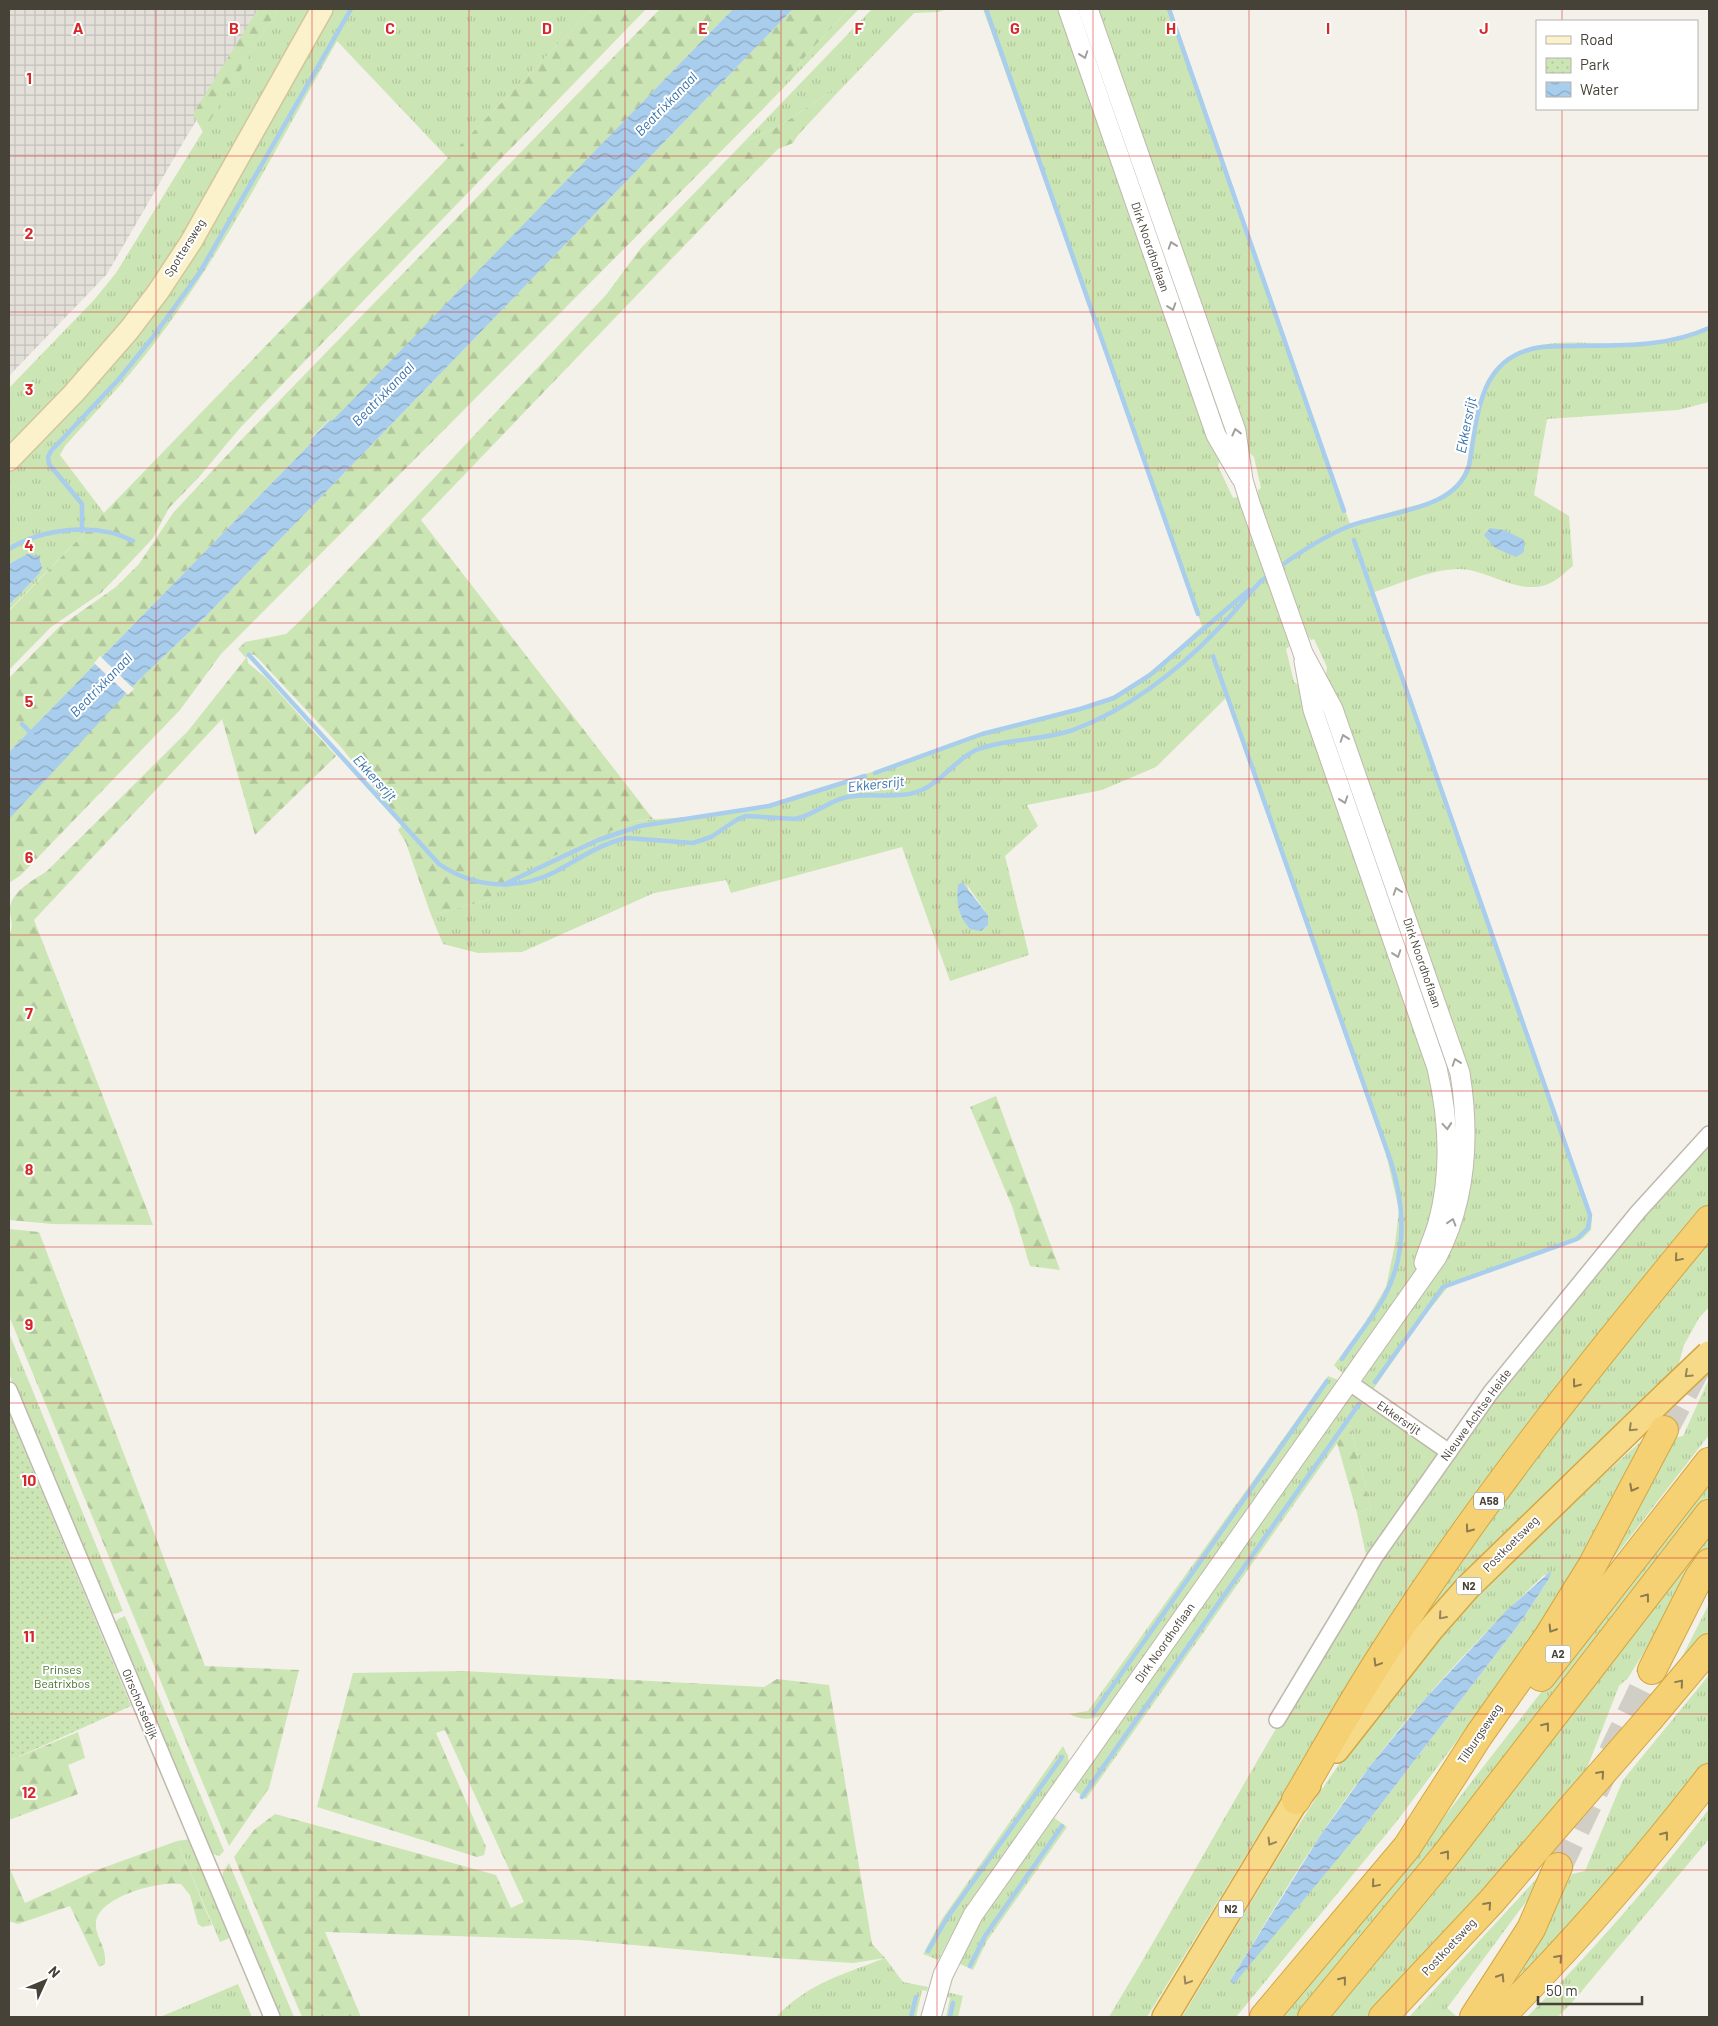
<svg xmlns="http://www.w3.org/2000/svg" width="1718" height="2026" viewBox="0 0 1718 2026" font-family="Barlow,sans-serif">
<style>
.industrial{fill:url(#industrial-grid)}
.grass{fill:url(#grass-tufts);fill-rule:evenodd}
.forest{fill:url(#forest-firs)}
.park{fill:url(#park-dots)}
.water{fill:url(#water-waves)}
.pier{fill:#f3f1e9}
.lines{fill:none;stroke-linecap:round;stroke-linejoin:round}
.stream{stroke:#a9cdec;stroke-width:4.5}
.motorway-tunnel{stroke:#d1cec6;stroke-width:28;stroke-dasharray:28 14;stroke-linecap:butt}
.minor-casing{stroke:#beb9ac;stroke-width:18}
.tertiary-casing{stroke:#beb9ac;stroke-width:21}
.secondary-casing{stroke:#d0c69b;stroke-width:24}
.trunk-casing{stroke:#d4a643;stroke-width:28}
.motorway-casing{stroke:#d4a643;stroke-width:30}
.minor{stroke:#fff;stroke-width:15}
.tertiary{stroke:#fff;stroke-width:19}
.secondary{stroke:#fbf2cb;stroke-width:21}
.trunk{stroke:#f6da88;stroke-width:25}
.motorway{stroke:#f5d173;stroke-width:28}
.trunk-bridge-casing{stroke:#d4a643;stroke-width:28;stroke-linecap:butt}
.motorway-bridge-casing{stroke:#d4a643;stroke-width:30;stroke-linecap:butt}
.trunk-bridge{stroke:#f6da88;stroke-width:25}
.motorway-bridge{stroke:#f5d173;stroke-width:28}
.oneway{stroke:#a3a09c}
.oneway2{stroke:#8d7b50}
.oneway3{stroke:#96865c}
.grid{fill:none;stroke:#d62828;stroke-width:1;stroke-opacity:0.55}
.labels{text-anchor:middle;stroke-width:4;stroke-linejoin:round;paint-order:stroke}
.shield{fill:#fff;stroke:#7e7b74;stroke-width:1}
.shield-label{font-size:11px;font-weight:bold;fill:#474238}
.street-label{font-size:12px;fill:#474238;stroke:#fff}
.park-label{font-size:12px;fill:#45752e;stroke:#fff}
.water-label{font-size:14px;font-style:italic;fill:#3774ac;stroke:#fff}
.grid-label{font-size:16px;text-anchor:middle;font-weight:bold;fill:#d62828;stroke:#fff;stroke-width:4;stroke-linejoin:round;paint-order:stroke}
</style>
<defs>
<pattern id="industrial-grid" width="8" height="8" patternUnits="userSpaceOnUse" patternTransform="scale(1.25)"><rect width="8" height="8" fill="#e3e0da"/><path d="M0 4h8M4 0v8" fill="none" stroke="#c4c1bc"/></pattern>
<pattern id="grass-tufts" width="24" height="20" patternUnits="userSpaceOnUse" patternTransform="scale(1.25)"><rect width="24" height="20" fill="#cce5b4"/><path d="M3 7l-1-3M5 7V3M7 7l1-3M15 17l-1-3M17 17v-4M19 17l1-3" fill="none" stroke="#b1c69c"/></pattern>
<pattern id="forest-firs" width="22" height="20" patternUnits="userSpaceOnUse" patternTransform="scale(1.25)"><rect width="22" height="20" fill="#cce5b4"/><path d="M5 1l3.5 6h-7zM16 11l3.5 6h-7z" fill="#b1c69c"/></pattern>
<pattern id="park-dots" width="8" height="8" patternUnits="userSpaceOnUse" patternTransform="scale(1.25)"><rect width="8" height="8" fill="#cce5b4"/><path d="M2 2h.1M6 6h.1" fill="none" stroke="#b1c69c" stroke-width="1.8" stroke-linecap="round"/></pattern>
<pattern id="water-waves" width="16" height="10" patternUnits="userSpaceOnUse" patternTransform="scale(1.25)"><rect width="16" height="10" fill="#a9cdec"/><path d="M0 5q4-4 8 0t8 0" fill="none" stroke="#8ba8c0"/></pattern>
</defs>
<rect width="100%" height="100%" fill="#f3f1e9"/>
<polygon class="industrial" points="9,9 267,9 188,134 107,274 9,376"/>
<g class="grass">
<polygon points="278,9 313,9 186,234 123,324 83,371 9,447 9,388 94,300 116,273"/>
<path d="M332,9H592L448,158L337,41C278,144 223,254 150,349C124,383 93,414 65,446L60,455L104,513L9,610V605L39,574L41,561L27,554L9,564V469L87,390Z"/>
<polygon points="849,9 859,9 764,108 808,53"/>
<polygon points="872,9 947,9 938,12 914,13 837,93 829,93 781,125 744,142"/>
<path d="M983,9H1063L1221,454L1218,466L1233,498L1237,497L1245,508L1258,503V490L1261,488L1254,457L1243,447L1093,9H1171L1350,524C1367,519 1384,514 1401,509C1415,505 1432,503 1444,495C1492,463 1456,391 1509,357C1546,334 1595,346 1636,344C1661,343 1686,337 1709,326V402L1678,410L1547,419L1534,495L1569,516L1573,566C1565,572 1557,581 1548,584C1518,596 1488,569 1459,569C1431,569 1400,584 1374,592L1592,1218L1591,1230L1582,1239L1478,1273L1448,1287L1425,1315L1370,1394L1360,1382L1418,1300L1470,1131L1325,681L1327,667L1314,639L1311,640L1303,630L1289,635V647L1286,649L1294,682L1304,689L1432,1067L1442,1171L1425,1248L1415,1272L1404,1292L1348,1373L1343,1374L1334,1365L1363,1326L1386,1287L1395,1244L1399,1210L1386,1154L1226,698L1156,767L1102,790L1027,805L1038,826L1005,856L1029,955L950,981L902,847L731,893L726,880L654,893L522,952L478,953L443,944L431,915L488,900L514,873L634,821L699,816L769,804L875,771L981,733L1100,702L1126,689L1153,671L1202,626ZM967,885L988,915V925L981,931Z"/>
<path d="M1709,1141V1208L1309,1752L1147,2017H1109C1200,1866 1282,1709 1379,1561C1430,1482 1485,1404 1545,1331C1598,1266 1655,1204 1709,1141Z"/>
<polygon points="1709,1233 1709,1307 1699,1318 1684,1345 1677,1370 1382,1670 1450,1568"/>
<polygon points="9,1333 123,1611 115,1614 109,1613 9,1374"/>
<path d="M1328,1376L1338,1380L1339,1385L1106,1713C1093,1721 1081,1720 1069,1714L1088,1711Z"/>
<polygon points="1709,1379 1709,1435 1568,1617 1670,1439 1683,1436"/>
<polygon points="1355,1393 1437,1450 1440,1457 1367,1560 1357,1513 1371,1508 1350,1425 1086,1799 1073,1789 1352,1394"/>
<path d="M1648,1435L1539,1631L1397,1821L1236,2017H1182C1251,1904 1316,1786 1400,1682C1473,1591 1561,1513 1648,1435ZM1544,1575L1550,1577L1522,1620L1359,1833L1234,1983L1230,1981C1260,1933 1288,1883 1320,1836C1383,1741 1461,1653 1544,1575Z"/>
<polygon points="1709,1476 1709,1496 1433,1850 1297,2017 1281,2017 1424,1843"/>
<polygon points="1709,1536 1709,1547 1628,1678 1619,1686 1582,1781 1367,2017 1328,2017"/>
<polygon points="1709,1604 1709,1631 1675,1671"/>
<polygon points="125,1616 224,1851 219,1856 211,1853 114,1625 118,1619"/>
<polygon points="1709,1675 1709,1763 1655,1829 1510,1991 1572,1874 1585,1871 1623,1780"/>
<polygon points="1063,1746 1068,1756 1069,1766 954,1930 938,1960 923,1954 942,1919"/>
<path d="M1709,1809V1839L1575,1999L1558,2017H1527C1592,1952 1653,1882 1709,1809Z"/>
<polygon points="1053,1817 1067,1827 987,1941 973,1970 958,1963 982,1918"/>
<polygon points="191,1839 232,1937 220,1942 177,1841"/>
<polygon points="229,1863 294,2017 279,2017 222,1881 223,1872"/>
<polygon points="1540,1875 1528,1899 1447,2008 1457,2017 1409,2017"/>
<path d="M885,1958L903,1982L928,1987L927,1991L922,1990L916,2017H776C810,1982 842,1975 885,1958Z"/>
<polygon points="238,1984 252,2017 160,2017"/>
<polygon points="947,1992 963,1996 958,2017 946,2017 950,1998 946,1996"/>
</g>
<g class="forest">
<polygon points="258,9 278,9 203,132 193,114"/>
<polygon points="592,9 646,9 240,428 199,477 169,508 153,538 141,551 101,593 51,627 9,670 9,611"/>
<polygon points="660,9 733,9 332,422 329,420 310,439 312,442 9,752 9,678 59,627 116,587 139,564 173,513 245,436"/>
<polygon points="793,9 849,9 808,53 764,108 221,654 180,710 21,875 9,883 9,817 138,681 206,616"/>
<path d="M829,93H837L798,135L793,143L778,149L756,171L421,520L653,819L634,821L515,873L488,900L431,915L406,843L398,830L403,824L341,747L255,655L250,654L247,657L248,663L266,678L336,756L255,835L222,719L34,920L153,1225L53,1224L9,1220V935C15,925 9,917 10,907C13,890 34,880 47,871L188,731L246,658L238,649L245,642L286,634L298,623L606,295L641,248L744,142L781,125Z"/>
<polygon points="996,1096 1060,1270 1030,1266 1012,1206 970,1107"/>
<polygon points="9,1229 39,1232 205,1666 299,1670 269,1788 229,1846 9,1316"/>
<polygon points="1350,1425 1371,1508 1357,1513 1337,1443"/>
<polygon points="463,1671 764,1687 777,1679 829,1685 872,1944 885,1958 853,1963 775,1958 579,1940 325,1932 361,2017 302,2017 234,1857 254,1830 275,1814 496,1875 511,1908 524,1902 445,1730 436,1733 486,1847 484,1855 477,1857 317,1807 353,1673"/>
<polygon points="78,1732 85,1758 68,1765 78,1794 9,1820 9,1761"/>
<path d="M177,1841L212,1925L202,1927L198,1924L190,1895L181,1884C160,1880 97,1897 96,1923C95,1938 107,1946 105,1964L99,1967L70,1906L18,1924L9,1921V1867L25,1903L100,1869Z"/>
</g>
<polygon class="park" points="9,1413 131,1706 9,1761"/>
<g class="water">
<polygon points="733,9 793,9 206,616 138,681 9,819 9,752 312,442 310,440 330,420 332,421"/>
<polygon points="1490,528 1504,530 1524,540 1524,552 1516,557 1495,548 1484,535"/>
<polygon points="27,554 39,556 42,568 39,574 9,605 9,564"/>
<path d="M962,882L988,915V925L981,931L970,929C958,916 956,903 958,885Z"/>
<polygon points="1551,1571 1550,1577 1522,1620 1359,1833 1234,1984 1230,1981 1320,1836 1370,1766 1424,1700 1506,1611"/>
</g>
<polygon class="pier" points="100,656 134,689 128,695 94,663"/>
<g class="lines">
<g class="stream">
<polyline points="986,9 1198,614"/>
<polyline points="1169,9 1344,511"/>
<polyline points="82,531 82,504 49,464 48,457 51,451 119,379 153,337 200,272 351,9"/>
<polyline points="1354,540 1590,1215 1588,1228 1577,1239 1443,1287 1375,1382"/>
<path d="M9,549C43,528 97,522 133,541"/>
<path d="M1278,568C1300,552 1321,538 1347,527C1385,511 1455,512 1469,466C1478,415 1478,355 1542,347C1599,343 1656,352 1709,328"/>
<path d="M249,655L439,864C474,888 517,891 555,872C579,859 599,844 627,838L693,843L711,837L738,819L746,816L795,819C812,816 826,803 843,798C868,791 897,801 922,790C943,781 956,759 976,750C1007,738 1041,741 1073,730C1127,710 1178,671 1218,629C1233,614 1246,597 1261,581L1270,575"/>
<path d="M1213,656L1391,1162C1405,1207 1407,1256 1383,1299C1371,1320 1355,1339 1342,1359"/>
<polyline points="22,724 32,734"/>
<polyline points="875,773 982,734 1080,709 1114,698 1150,675 1249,590"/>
<polyline points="505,884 598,840 640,826 769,806 865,776"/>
<polyline points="1093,1714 1327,1381"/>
<polyline points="1082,1797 1359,1404"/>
<polyline points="928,1951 947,1918 1062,1757"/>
<polyline points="970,1966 985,1936 1062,1826"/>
<polyline points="911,2017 916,1997"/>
<polyline points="950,2017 953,2003"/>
</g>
<g class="motorway-tunnel">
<polyline points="1664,1430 1697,1367"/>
<polyline points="1558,1867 1652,1670"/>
</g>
<g class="minor-casing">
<g id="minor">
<polyline points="1350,1383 1449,1452"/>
<polyline points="9,1390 272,2017"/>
<polyline points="1277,1720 1375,1557 1491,1392 1638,1212 1709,1134"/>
</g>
</g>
<g class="tertiary-casing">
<g id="tertiary">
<polyline points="1068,9 1216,435 1241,478"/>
<path d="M1304,661L1313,710L1437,1068C1449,1120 1452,1171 1438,1223C1434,1237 1428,1249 1424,1263"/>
<path d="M931,2017L943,1975L973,1915L1437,1257C1467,1199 1470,1136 1460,1073L1333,709L1303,653L1250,503L1243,480L1236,431L1088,9"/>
</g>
</g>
<g class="secondary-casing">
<polyline id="secondary" points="9,460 74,393 129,330 158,292 191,242 322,9"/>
</g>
<g class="trunk-casing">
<g id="trunk">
<polyline points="1336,1750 1431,1629 1468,1587 1667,1394"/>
<polyline points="1165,2017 1296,1800 1308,1785"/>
</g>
</g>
<g class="motorway-casing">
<g id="motorway">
<polyline points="1652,1670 1698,1579 1709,1563"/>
<polyline points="1541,1677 1709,1462"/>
<polyline points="1650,1718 1709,1648"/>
<path d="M1296,1800C1325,1751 1352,1702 1383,1654C1480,1501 1594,1359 1709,1220"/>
<polyline points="1264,2017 1407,1847 1479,1735 1548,1637 1592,1566 1664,1430"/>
<polyline points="1312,2017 1444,1857 1709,1514"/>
<polyline points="1383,2017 1491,1902 1569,1811"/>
<polyline points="1474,2017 1531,1929 1558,1867"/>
<path d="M1500,2017C1575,1942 1644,1862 1709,1778"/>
</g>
</g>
<use href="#minor" class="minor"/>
<use href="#tertiary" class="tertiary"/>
<use href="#secondary" class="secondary"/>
<use href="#trunk" class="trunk"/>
<use href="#motorway" class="motorway"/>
<g class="trunk-bridge-casing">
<polyline id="trunk-bridge" points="1667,1394 1709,1354"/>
</g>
<g class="motorway-bridge-casing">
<polyline id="motorway-bridge" points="1569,1811 1650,1718"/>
</g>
<use href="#trunk-bridge" class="trunk-bridge"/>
<use href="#motorway-bridge" class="motorway-bridge"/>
</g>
<defs><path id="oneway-chevron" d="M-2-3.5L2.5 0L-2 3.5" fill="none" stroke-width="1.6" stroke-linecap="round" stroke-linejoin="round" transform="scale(1.25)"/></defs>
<g class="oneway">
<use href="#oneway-chevron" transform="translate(1084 55) rotate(71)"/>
<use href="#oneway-chevron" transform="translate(1172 245) rotate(-109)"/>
<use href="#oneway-chevron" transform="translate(1172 307) rotate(71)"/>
<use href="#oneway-chevron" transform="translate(1236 432) rotate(-104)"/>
<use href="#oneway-chevron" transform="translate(1344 738) rotate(-109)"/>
<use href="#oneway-chevron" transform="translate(1344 800) rotate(71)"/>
<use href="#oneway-chevron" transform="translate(1397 891) rotate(-109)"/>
<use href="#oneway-chevron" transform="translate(1397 954) rotate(71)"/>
<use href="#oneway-chevron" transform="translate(1456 1062) rotate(-109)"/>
<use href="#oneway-chevron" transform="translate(1447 1126) rotate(85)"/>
<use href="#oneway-chevron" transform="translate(1452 1222) rotate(-73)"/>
</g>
<g class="oneway2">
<use href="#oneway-chevron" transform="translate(1678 1258) rotate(130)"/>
<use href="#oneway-chevron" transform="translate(1576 1384) rotate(127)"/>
<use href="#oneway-chevron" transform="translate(1633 1488) rotate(118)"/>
<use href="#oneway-chevron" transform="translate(1469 1529) rotate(126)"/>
<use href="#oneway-chevron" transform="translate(1646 1597) rotate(-53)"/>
<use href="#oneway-chevron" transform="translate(1552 1629) rotate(122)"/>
<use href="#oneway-chevron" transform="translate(1377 1663) rotate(121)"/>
<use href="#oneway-chevron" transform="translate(1680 1683) rotate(-50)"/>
<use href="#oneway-chevron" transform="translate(1546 1726) rotate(-52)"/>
<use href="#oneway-chevron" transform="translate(1601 1774) rotate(-49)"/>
<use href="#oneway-chevron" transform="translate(1665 1835) rotate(-52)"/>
<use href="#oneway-chevron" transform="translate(1446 1854) rotate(-52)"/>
<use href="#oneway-chevron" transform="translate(1375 1884) rotate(130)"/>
<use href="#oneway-chevron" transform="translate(1488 1905) rotate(-48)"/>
<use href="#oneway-chevron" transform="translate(1559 1958) rotate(-48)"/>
<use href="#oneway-chevron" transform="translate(1501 1977) rotate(-58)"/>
<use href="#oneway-chevron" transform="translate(1343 1980) rotate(-51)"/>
</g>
<g class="oneway3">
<use href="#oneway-chevron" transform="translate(1688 1374) rotate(137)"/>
<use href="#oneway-chevron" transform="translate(1632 1428) rotate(136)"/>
<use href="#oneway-chevron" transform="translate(1442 1616) rotate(131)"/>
<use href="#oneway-chevron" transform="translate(1271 1842) rotate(121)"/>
<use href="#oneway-chevron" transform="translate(1187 1981) rotate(121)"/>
</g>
<path class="grid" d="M156,9V2017M312,9V2017M469,9V2017M625,9V2017M781,9V2017M937,9V2017M1093,9V2017M1249,9V2017M1406,9V2017M1562,9V21M1562,109V2017M9,156H1709M9,312H1709M9,468H1709M9,623H1709M9,779H1709M9,935H1709M9,1091H1709M9,1247H1709M9,1403H1709M9,1558H1709M9,1714H1709M9,1870H1709"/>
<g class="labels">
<g class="shield">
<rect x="1474" y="1492.5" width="30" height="17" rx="4"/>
<rect x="1456.5" y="1577.5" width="25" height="17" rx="4"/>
<rect x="1545.5" y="1645.5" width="25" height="17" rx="4"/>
<rect x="1218.5" y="1900.5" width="25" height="17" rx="4"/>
</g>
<g class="shield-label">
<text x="1489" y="1505">A58</text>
<text x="1469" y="1590">N2</text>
<text x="1558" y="1658">A2</text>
<text x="1231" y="1913">N2</text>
</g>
<g class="street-label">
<text transform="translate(1150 247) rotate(71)" y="4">Dirk Noordhoflaan</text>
<text transform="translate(185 248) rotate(-58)" y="4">Spottersweg</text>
<text transform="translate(1422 963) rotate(71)" y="4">Dirk Noordhoflaan</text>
<text transform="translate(1476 1415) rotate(-54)" y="4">Nieuwe Achtse Heide</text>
<text transform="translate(1399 1418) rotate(34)" y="4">Ekkersrijt</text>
<text transform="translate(1511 1544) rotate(-45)" y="4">Postkoetsweg</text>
<text transform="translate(1165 1643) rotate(-55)" y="4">Dirk Noordhoflaan</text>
<text transform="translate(140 1704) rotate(67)" y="4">Oirschotsedijk</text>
<text transform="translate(1480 1734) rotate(-56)" y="4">Tilburgseweg</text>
<text transform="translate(1449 1947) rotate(-47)" y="4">Postkoetsweg</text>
</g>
<g class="park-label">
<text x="62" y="1674">Prinses<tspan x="62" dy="14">Beatrixbos</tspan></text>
</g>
<g class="water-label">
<text transform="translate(666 104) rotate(-46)" y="5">Beatrixkanaal</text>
<text transform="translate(383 394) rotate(-46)" y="5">Beatrixkanaal</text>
<text transform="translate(1466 425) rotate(-79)" y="5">Ekkersrijt</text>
<text transform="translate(101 685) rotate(-46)" y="5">Beatrixkanaal</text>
<text transform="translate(375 778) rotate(48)" y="5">Ekkersrijt</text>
<text transform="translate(876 784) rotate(-6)" y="5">Ekkersrijt</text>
</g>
</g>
<g class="grid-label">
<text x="78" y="34">A</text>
<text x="234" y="34">B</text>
<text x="390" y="34">C</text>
<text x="547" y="34">D</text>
<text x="703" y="34">E</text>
<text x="859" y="34">F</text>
<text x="1015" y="34">G</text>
<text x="1171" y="34">H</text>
<text x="1328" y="34">I</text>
<text x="1484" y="34">J</text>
<text x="29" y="84">1</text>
<text x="29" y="239">2</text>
<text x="29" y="395">3</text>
<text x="29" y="551">4</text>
<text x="29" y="707">5</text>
<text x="29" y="863">6</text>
<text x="29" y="1019">7</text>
<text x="29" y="1175">8</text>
<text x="29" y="1330">9</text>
<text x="29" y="1486">10</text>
<text x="29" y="1642">11</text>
<text x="29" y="1798">12</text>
</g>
<rect width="1718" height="2026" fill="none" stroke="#474238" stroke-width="20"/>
<rect x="1536" y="20" width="162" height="90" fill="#ffffff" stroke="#b5b3af"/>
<rect x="1546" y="36" width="25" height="8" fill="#fbf2cb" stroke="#b5b3af"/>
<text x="1580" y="45" font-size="15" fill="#474238">Road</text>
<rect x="1546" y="58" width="25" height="15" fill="url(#park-dots)" stroke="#b5b3af"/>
<text x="1580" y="70" font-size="15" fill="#474238">Park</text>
<rect x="1546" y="82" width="25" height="15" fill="url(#water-waves)" stroke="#b5b3af"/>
<text x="1580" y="95" font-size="15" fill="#474238">Water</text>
<g transform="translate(45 1981) rotate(46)" stroke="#ffffff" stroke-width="4" paint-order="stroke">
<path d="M0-4L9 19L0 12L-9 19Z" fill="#474238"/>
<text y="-8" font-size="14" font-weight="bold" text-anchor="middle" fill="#474238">N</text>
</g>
<path d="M1538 1996v8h104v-8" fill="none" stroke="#474238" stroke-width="2.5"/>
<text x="1546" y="1996" font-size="15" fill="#474238" stroke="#ffffff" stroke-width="4" paint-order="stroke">50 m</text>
</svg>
